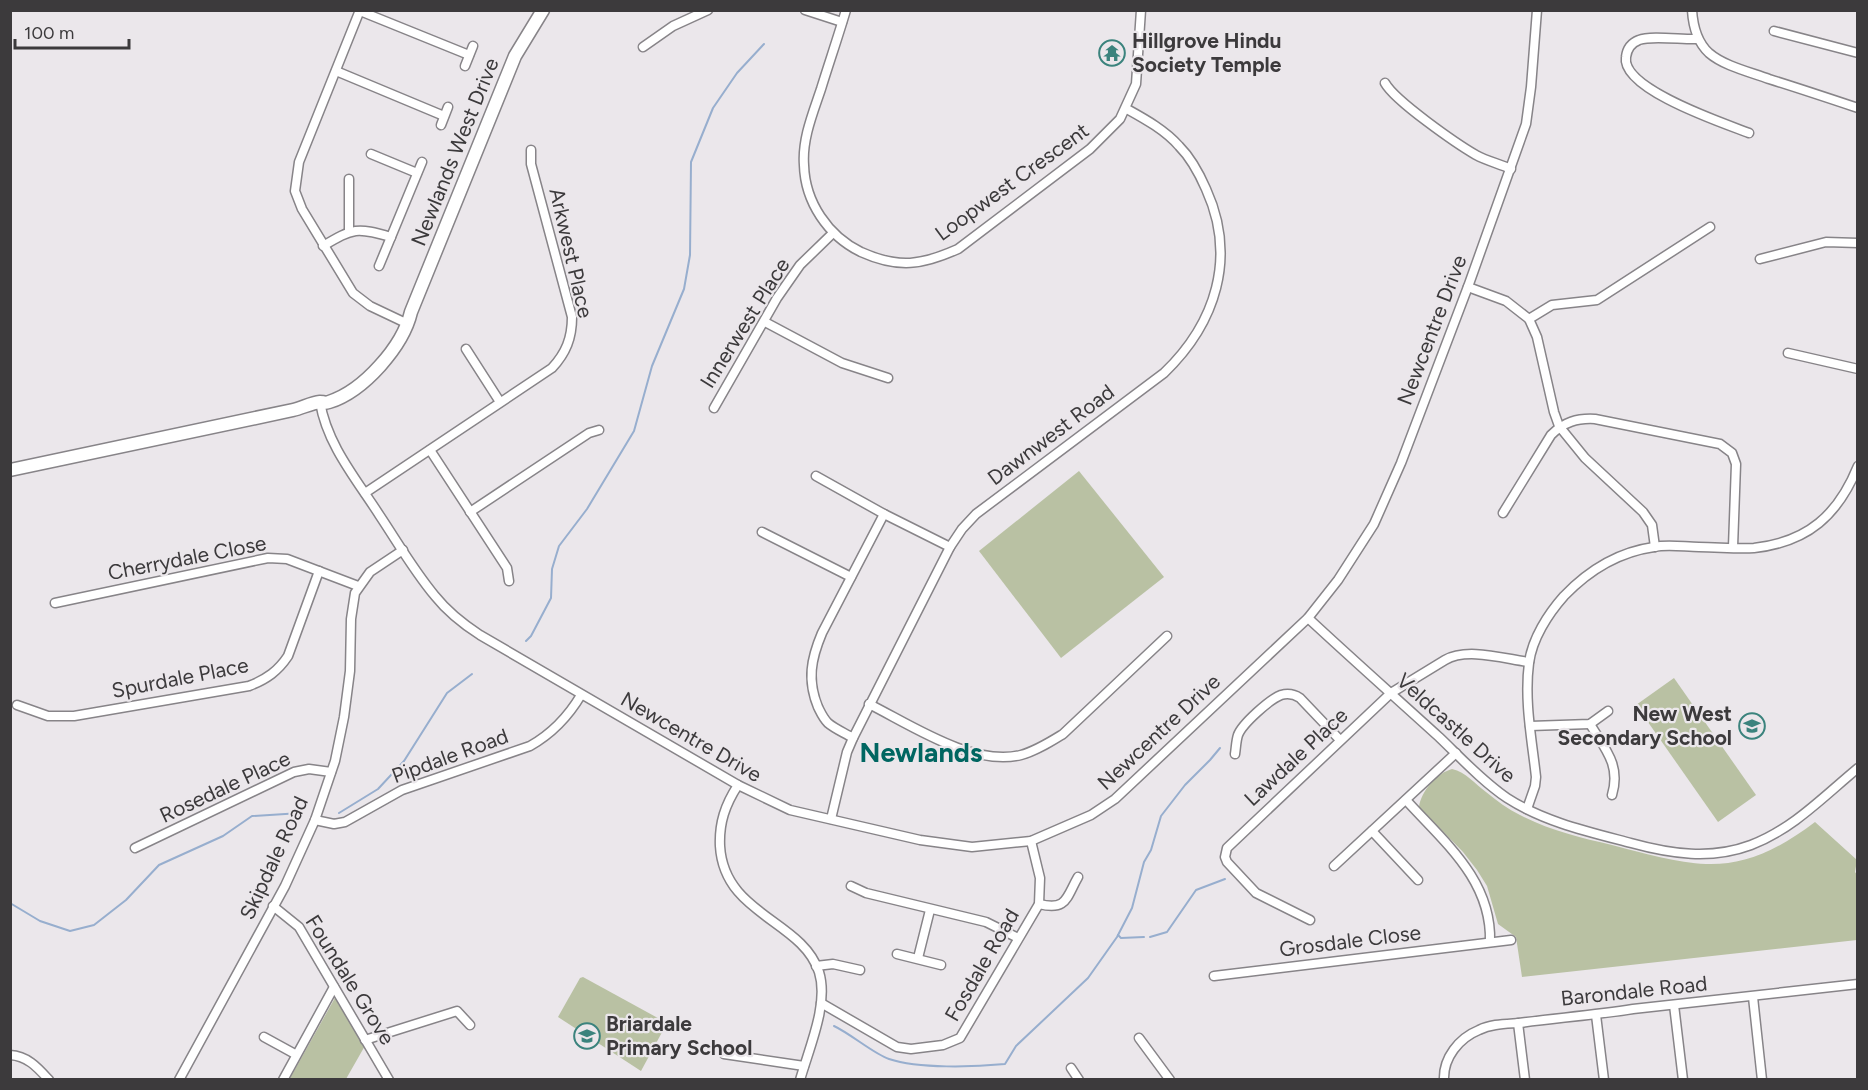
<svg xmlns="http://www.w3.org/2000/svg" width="1868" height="1090" viewBox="0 0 1868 1090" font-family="Figtree,sans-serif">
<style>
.green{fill:#b9c1a3}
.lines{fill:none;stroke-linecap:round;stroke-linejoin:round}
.stream{stroke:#97aece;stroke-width:2}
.street-casing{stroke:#878488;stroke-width:11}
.secondary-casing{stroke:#878488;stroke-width:15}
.street{stroke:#fff;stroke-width:8}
.secondary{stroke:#fff;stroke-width:12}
.labels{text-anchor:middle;stroke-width:4.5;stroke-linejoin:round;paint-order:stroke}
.poi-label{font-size:21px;font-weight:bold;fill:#3c3a3c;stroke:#ebe7eb;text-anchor:start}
.street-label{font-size:21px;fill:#3c3a3c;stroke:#ebe7eb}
.district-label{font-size:27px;font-weight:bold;fill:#006661;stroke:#ebe7eb}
</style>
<rect width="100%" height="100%" fill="#ebe7eb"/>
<g class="green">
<polygon points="1079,471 1164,577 1061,658 979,551"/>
<polygon points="1674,678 1756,795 1718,822 1636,705"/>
<path d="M1452,769C1466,772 1475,784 1486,792C1497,801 1508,809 1520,815C1548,830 1581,838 1612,845C1700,868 1738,880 1815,822L1857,860L1855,872L1858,876L1857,940L1522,977L1516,937L1498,924L1487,886L1477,870L1463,852L1419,807C1421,791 1437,773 1452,769Z"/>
<polygon points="583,977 667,1023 641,1071 558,1017 580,978"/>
<polygon points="336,996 336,999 339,999 338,1005 344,1003 366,1044 346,1079 289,1080"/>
</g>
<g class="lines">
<g class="stream">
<polyline points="526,641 531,636 551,598 552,569 559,546 587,509 634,431 652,366 684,289 690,255 691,162 713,108 737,73 764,44"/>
<polyline points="339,813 378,789 404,761 447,693 472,674"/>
<polyline points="10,903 40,921 70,931 94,925 126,900 159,865 223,836 252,816 301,813"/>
<polyline points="1118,935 1121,938 1144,937"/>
<polyline points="1150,937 1167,932 1196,890 1225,879"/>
<path d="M834,1026C851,1034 874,1054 889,1059C919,1069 974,1067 1005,1064L1016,1046L1088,978L1117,937L1132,908L1144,862L1151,850L1161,816L1185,785L1210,760L1220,748"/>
</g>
<g class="street-casing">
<g id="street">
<polyline points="360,10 299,162 295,191 302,209 353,293 370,306 408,324"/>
<polyline points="805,10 842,22"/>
<path d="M846,10C838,37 829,63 821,89C813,113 802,139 804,165C805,202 828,236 861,252C899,269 922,265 958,249L1090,149L1120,119L1136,84L1141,10"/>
<path d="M1692,10C1693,26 1697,42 1709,53C1724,66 1750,72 1769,79C1798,88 1828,98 1858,108"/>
<polyline points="360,11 469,55"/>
<polyline points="1774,31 1858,53"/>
<path d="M1698,39C1684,40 1651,35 1639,40C1631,43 1627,49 1626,57C1621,89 1723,123 1749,133"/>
<polyline points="643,47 673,26 708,10"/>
<polyline points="465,66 473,46"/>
<polyline points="336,71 444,116"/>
<path d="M1385,83C1395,101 1457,144 1476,155C1487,161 1500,164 1511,169"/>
<polyline points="441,125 448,107"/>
<polyline points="371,154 417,173"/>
<polyline points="349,179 349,231"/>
<path d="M323,246C353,228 357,227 391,237"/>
<polyline points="1760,259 1826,242 1858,243"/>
<polyline points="379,266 422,162"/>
<polyline points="1468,287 1506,301 1529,319 1537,337 1554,412 1559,426 1585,458 1643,512 1652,525 1655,547"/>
<polyline points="1529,319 1552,305 1597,300 1710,227"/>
<polyline points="765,322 842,363 888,378"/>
<polyline points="466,349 500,402"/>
<polyline points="1788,353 1858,369"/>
<path d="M320,402C327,445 357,480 380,516C398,543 414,571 435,596C447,611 463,624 480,635L738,785L790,810L920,840L972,847L1031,841L1091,815L1115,799L1308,618L1338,580L1374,524L1401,463L1469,284L1526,124L1531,87L1537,10"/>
<polyline points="714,408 777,298 800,265 833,233"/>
<polyline points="430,450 507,568 509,581"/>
<polyline points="816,476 884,514 950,547"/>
<path d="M365,493L552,368C566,353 572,338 572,317L531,164V150"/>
<polyline points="470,512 589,433 599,430"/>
<path d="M1503,513L1551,435C1564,422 1577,418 1595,419L1720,444L1732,453L1736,464L1733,547"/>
<polyline points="762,532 851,577"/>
<polyline points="55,603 268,558 287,559 358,586"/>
<path d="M1308,618C1351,658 1395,697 1439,737C1461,758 1482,781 1507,798C1544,822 1589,832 1631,843C1671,854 1711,860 1751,845C1793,829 1824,796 1858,768"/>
<path d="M869,704C911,725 973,767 1021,755C1036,751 1050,742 1063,734L1167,636"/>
<path d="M17,705L48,716H74L249,686C267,679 278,671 288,656L319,571"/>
<path d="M1590,724C1605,749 1621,765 1612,795"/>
<polyline points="1530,726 1590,724 1608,711"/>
<path d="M853,738C845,733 835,729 828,723C823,718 821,713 818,707C807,680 811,659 822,633L884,514"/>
<path d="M1235,754C1236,748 1236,741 1238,735C1242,724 1270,699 1281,695C1288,693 1294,694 1300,698L1340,740"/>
<path d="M738,785C725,805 719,823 720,846C724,915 802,920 819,972C829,1004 809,1048 800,1080"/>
<path d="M1406,800C1444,842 1492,880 1490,942"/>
<path d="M1527,809L1535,786L1536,777C1532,740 1524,701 1529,663C1532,639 1548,614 1564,596C1589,570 1618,552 1654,547C1668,544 1685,547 1699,547C1717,547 1736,549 1754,548C1808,542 1838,515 1858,466"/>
<path d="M831,819L847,752L853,738L950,547L962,529L976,514L1164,373C1216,323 1237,257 1206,189C1199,173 1191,158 1179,146C1165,130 1145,119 1127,109"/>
<path d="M315,820L334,824L345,822L402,790L530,746C553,733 568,717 581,695"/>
<polyline points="1372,831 1418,880"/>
<polyline points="135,848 294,772 309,769 331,772"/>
<polyline points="1334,866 1456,753"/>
<polyline points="851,886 866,893 986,922 1018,938"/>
<path d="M1039,904C1067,911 1066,898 1078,877"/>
<polyline points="273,906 299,927 389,1080"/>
<path d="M1310,920L1256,893L1227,862L1225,857L1227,848L1391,693L1445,660C1467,647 1505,659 1529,662"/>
<polyline points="897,954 941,965"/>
<polyline points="918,958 930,910"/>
<polyline points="816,966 833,964 860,970"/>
<polyline points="1214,976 1511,940"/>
<polyline points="1753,997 1762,1080"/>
<polyline points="821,1003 897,1047 911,1049 943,1045 960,1038 1039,904 1040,878 1031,841"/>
<polyline points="1674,1005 1683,1080"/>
<polyline points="1596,1015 1604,1080"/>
<polyline points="1518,1023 1525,1080"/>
<polyline points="264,1037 295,1054"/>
<polyline points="1139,1038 1170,1080"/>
<polyline points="365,1040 457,1011 470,1025"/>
<polyline points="724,1054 804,1066"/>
<path d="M10,1055C28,1056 38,1068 49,1080"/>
<polyline points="1071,1068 1079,1080"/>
<polyline points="179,1080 285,886 315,820 335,761 344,717 350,671 351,619 355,593 370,572 403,550"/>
<polyline points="283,1080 334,987"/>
<path d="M1444,1080C1443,1058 1459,1038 1479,1030C1491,1024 1505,1024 1519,1023C1557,1018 1595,1015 1633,1009L1858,984"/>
</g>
</g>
<g class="secondary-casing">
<path id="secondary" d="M10,470L293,410C302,408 311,403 320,402C327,402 323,404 329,402C364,391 403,346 411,312L515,56L543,10"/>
</g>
<use href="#street" class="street"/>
<use href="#secondary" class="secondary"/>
</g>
<defs>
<g id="temple-ring" transform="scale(1.35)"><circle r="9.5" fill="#ebe7eb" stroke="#3b837d" stroke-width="1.5"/><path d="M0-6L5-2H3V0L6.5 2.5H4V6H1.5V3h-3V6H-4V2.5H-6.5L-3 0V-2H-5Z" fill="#3b837d"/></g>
<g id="school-ring" transform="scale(1.35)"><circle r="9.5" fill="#ebe7eb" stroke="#3b837d" stroke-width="1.5"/><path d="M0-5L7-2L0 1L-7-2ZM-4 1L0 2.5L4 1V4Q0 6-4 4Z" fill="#3b837d"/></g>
</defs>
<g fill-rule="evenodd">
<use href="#temple-ring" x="1112" y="53"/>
<use href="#school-ring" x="1752" y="726"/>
<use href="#school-ring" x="587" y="1036"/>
</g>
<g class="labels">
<g class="poi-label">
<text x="1132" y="48">Hillgrove Hindu<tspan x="1132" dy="24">Society Temple</tspan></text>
<text x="1732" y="721" text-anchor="end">New West<tspan x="1732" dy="24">Secondary School</tspan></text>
<text x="606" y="1031">Briardale<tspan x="606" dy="24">Primary School</tspan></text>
</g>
<g class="street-label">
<text transform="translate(455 152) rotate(-68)" y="7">Newlands West Drive</text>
<text transform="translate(1012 182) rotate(-36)" y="7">Loopwest Crescent</text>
<text transform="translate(571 253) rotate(77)" y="7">Arkwest Place</text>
<text transform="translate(745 323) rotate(-58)" y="7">Innerwest Place</text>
<text transform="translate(1432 330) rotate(-69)" y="7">Newcentre Drive</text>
<text transform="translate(1051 435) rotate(-37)" y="7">Dawnwest Road</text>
<text transform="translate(187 558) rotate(-11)" y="7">Cherrydale Close</text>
<text transform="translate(180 678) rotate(-11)" y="7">Spurdale Place</text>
<text transform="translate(1456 728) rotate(42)" y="7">Veldcastle Drive</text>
<text transform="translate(1159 732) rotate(-43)" y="7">Newcentre Drive</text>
<text transform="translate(691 737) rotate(30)" y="7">Newcentre Drive</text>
<text transform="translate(450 756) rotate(-20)" y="7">Pipdale Road</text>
<text transform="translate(1296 757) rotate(-43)" y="7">Lawdale Place</text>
<text transform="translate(225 787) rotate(-25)" y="7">Rosedale Place</text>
<text transform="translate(274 858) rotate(-65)" y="7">Skipdale Road</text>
<text transform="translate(1350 941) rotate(-7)" y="7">Grosdale Close</text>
<text transform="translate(982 965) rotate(-60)" y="7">Fosdale Road</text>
<text transform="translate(350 980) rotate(58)" y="7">Foundale Grove</text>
<text transform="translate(1634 991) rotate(-6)" y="7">Barondale Road</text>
</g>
<g class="district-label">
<text x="921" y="762">Newlands</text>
</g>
</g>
<rect width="1868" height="1090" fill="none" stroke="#3c3a3c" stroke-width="24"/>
<path d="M15 39v9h114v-9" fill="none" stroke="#3c3a3c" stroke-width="3"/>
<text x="24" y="39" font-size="18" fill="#3c3a3c" stroke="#ebe7eb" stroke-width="4.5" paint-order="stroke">100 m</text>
</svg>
